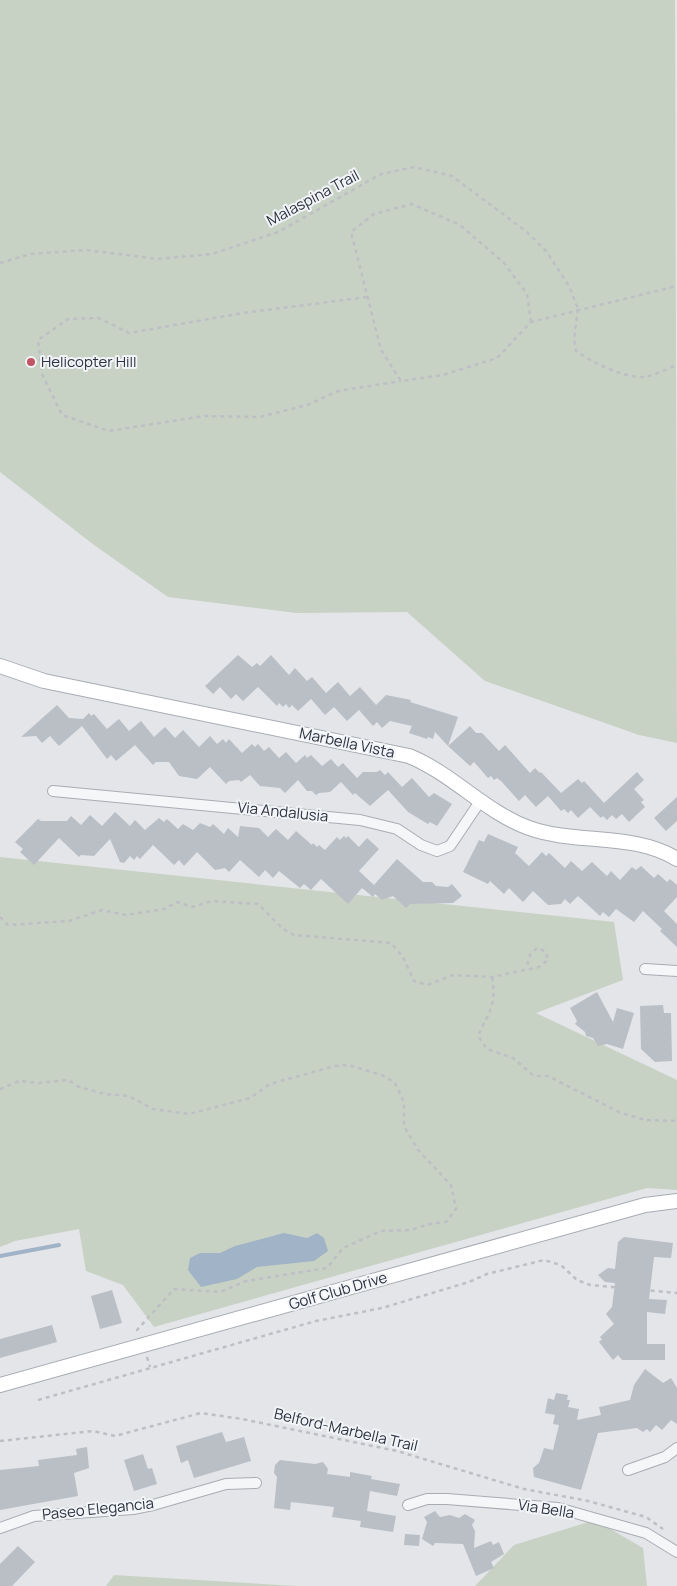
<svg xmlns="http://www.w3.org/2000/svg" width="677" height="1586" viewBox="0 0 677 1586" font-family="Manrope,sans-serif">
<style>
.green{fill:#c8d2c4}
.water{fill:#a1b3c6}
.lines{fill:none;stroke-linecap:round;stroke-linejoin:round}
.stream{stroke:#a1b3c6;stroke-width:4}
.building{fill:#babfc6}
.street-casing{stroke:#a8acb3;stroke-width:12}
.secondary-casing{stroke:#a8acb3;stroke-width:16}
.path{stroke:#bdbfc4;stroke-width:2.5;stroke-dasharray:4 4;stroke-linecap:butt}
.street{stroke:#f5f6f8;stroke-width:10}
.secondary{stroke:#fff;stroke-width:14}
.poi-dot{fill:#c25465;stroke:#f2f4f7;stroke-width:2}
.labels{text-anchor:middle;stroke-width:4;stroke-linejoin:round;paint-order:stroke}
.street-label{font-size:15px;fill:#2c3340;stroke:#f2f4f7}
.poi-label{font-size:15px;fill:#2c3340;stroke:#f2f4f7;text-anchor:start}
</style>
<rect width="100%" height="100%" fill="#e3e5e9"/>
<g class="green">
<polygon points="0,0 675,0 677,743 639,735 485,681 407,612 296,613 168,597 94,545 0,472"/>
<polygon points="0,857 614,922 623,980 536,1013 677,1080 677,1190 647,1188 154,1327 123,1285 86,1271 79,1229 15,1241 0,1247"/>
<polygon points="595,1520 643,1548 647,1586 461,1586 475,1586 514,1545"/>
<polygon points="114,1575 297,1586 106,1586"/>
</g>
<polygon class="water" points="284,1233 307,1238 317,1233 324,1238 328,1251 314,1261 257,1267 237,1279 201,1287 188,1270 190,1258 200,1253 220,1253 235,1246"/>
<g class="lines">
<polyline class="stream" points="0,1256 59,1245"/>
</g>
<g class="building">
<polygon points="238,655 252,667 257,663 260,666 271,655 289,675 295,668 307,681 312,677 326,693 338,682 350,696 360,687 376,705 386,695 411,700 410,702 458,717 448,746 435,732 433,739 428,737 427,739 409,733 412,726 390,721 382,728 377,722 373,726 359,710 347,721 334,707 325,715 311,699 298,711 292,705 289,708 286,704 283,707 279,703 277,706 258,687 243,701 236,694 231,699 220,687 213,694 205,686"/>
<polygon points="57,705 69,718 83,719 89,713 91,716 94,714 107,729 119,719 129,731 141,721 154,737 165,727 175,738 183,730 199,747 210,736 217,744 223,739 226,743 229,739 242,753 252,744 255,747 258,744 264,751 269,747 279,758 286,752 296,763 305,755 307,758 311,755 322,766 331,759 338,767 343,763 357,778 363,772 377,772 380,770 385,775 388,772 402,787 412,778 429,797 434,793 452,804 437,826 430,822 428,824 408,812 388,790 370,806 355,793 353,795 341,782 330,792 319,793 316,795 312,791 307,791 298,780 285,793 280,788 260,786 250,775 241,782 239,780 229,781 226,784 210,767 197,779 179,776 169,762 156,762 153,765 135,745 116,761 111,755 107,759 82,726 59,746 50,736 42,743 36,736 21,737"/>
<polygon points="470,726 476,733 482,733 499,751 505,745 530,773 535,768 540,773 541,772 561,793 578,779 582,783 584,781 604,803 637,772 644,780 634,789 644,800 641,802 645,807 629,822 622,814 616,819 612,815 607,820 603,816 601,818 590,807 578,818 571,810 568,813 564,809 561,811 548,796 536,807 525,795 519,801 502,782 497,778 494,780 491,776 488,778 474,762 470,766 448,746"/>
<polygon points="677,797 677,821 666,831 654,818"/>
<polygon points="115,812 130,826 135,820 145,830 159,818 164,822 167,819 178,829 183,824 193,830 200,823 210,827 213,824 224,834 228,828 238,837 240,826 259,828 268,837 276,829 288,840 296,831 312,845 313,843 317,847 319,845 325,850 337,837 340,840 344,836 346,838 348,836 359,847 367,838 379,849 359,871 374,885 397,859 423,882 432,882 436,886 448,887 452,884 462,896 453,903 410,904 406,908 393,896 382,900 375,894 373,897 362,888 348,904 321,879 311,890 304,884 300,888 279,871 273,878 265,870 259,877 240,860 229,872 225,868 215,870 197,852 184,866 179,860 174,865 153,845 140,859 137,856 134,860 130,856 124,863 120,862 110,839 94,856 81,855 79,857 59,838 34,865 20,852 23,849 15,842 38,819 41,821 67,821 71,816 81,825 90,815 102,826"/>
<polygon points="488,834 518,847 515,853 529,866 542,852 546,856 549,853 565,868 571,861 582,871 592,862 607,876 611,871 620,880 632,867 636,870 641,866 654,878 658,874 667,882 670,879 677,885 677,897 664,911 677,924 677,947 660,931 662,929 643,911 634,922 616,909 609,917 603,912 600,916 578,896 570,904 565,899 561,904 548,905 533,891 523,902 509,888 504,894 490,881 488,884 463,872 479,840 484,842"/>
<polygon points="597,992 613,1022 617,1008 634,1013 623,1049 607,1044 598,1046 593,1038 586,1036 585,1032 575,1024 577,1021 570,1008"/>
<polygon points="663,1005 664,1013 671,1013 672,1061 655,1062 641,1049 640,1006"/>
<polygon points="624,1237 673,1243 671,1258 654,1257 649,1299 667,1300 665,1314 647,1312 647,1344 665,1344 665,1360 622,1360 618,1355 613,1360 599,1342 602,1339 600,1337 614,1324 606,1314 612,1307 615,1283 605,1282 598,1275 608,1268 615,1269 618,1242"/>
<polygon points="112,1290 122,1323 100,1329 91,1296"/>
<polygon points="52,1325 57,1342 0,1358 0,1339"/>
<polygon points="645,1369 663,1383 671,1378 677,1388 677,1424 671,1420 662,1430 656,1425 650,1432 647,1429 643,1432 637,1428 598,1433 581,1490 534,1477 533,1468 539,1463 544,1448 553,1450 559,1425 553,1424 555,1415 545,1413 548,1398 554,1400 556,1393 568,1395 567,1400 570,1400 568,1407 579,1409 577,1420 601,1415 599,1407 630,1400 634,1385"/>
<polygon points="222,1432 226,1442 244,1437 251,1461 194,1478 188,1460 181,1463 176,1446"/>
<polygon points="87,1447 89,1468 74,1473 78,1496 0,1510 0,1470 39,1466 38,1460 77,1455 76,1449"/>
<polygon points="143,1454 148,1469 152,1468 157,1484 134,1491 124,1460"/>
<polygon points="280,1460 315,1464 323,1462 328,1469 327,1474 350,1477 350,1472 372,1476 371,1479 400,1484 397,1496 370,1491 367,1511 396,1516 393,1532 360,1527 361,1521 332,1517 334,1507 291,1502 290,1510 274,1508 277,1477 274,1473 275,1465"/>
<polygon points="435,1511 440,1517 450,1515 459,1518 465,1514 475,1520 472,1525 475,1531 474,1548 491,1541 493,1545 499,1542 504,1554 491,1562 494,1568 476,1576 463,1544 435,1543 433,1546 422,1539 427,1522 424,1517"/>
<polygon points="405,1534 420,1535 419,1546 404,1545"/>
<polygon points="18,1546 35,1562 12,1586 0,1586 0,1564"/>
</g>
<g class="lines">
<g class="street-casing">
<g id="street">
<polyline points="53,791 360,820 397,829 421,845 437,851 450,846 481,800"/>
<polyline points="645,969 677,971"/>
<polyline points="628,1470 665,1457 677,1448"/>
<polyline points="408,1505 427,1499 447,1499 558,1508 646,1533 677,1552"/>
<polyline points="0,1528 34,1516 133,1509 153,1505 226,1484 256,1483"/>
</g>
</g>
<g class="secondary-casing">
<g id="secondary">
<path d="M0,666L44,681L409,756C453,774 485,812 529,828C577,845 633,832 677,859"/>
<polyline points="0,1385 645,1205 677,1201"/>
</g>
</g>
<g class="path">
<polyline points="0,263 30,254 86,250 157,259 212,254 278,232 381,174 414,167 452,176 527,232 546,251 569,286 578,309"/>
<polyline points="367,297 243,313 129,333 99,318 68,319 38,340 42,374 62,415 109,431 204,416 260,417 307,405 338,391 401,381"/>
<path d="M578,309L574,339L576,351C593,363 618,375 639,377C650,378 666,369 677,365"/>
<polyline points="531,322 527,294 504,263 460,225 412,204 374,214 351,232 381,350 401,381 443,375 497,358 531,322 677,286"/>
<polyline points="0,917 8,925 69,921 102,910 126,915 164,909 177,902 192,907 212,901 258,904 283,929 294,935 391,943 403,957 414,981 427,985 453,975 492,977 539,967 548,960 545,951 537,948 530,955 526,969"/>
<path d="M492,977C497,1006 489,1011 478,1036L487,1049L513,1058L534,1076H548L621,1113L646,1120L677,1121"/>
<polyline points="0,1089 19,1081 39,1083 68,1080 79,1087 105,1094 129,1096 153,1109 189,1114 250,1098 270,1084 288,1079 335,1066 349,1065 384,1076 395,1083 404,1102 404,1126 418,1150 451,1185 456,1209 446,1222 430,1224 410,1230 381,1231 343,1248 327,1268 246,1281 220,1292 174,1289 137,1330 138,1333"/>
<polyline points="147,1357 150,1367"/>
<polyline points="38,1400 316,1321 382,1308 469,1282 487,1274 544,1260 561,1265 577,1280 590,1285 677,1293"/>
<polyline points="0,1441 93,1431 115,1436 201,1413 242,1419 397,1451 524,1489 588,1501 646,1517 663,1529"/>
</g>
<use href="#street" class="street"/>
<use href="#secondary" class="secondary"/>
</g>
<circle class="poi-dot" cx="31" cy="362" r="5"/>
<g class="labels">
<g class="street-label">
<text transform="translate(313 198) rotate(-28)" y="5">Malaspina Trail</text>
<text transform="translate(347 743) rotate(12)" y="5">Marbella Vista</text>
<text transform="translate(283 812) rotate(6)" y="5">Via Andalusia</text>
<text transform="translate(338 1291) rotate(-16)" y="5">Golf Club Drive</text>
<text transform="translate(346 1430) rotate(13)" y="5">Belford-Marbella Trail</text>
<text transform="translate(98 1509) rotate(-6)" y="5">Paseo Elegancia</text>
<text transform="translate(546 1509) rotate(9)" y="5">Via Bella</text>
</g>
<g class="poi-label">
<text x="41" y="367">Helicopter Hill</text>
</g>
</g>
</svg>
